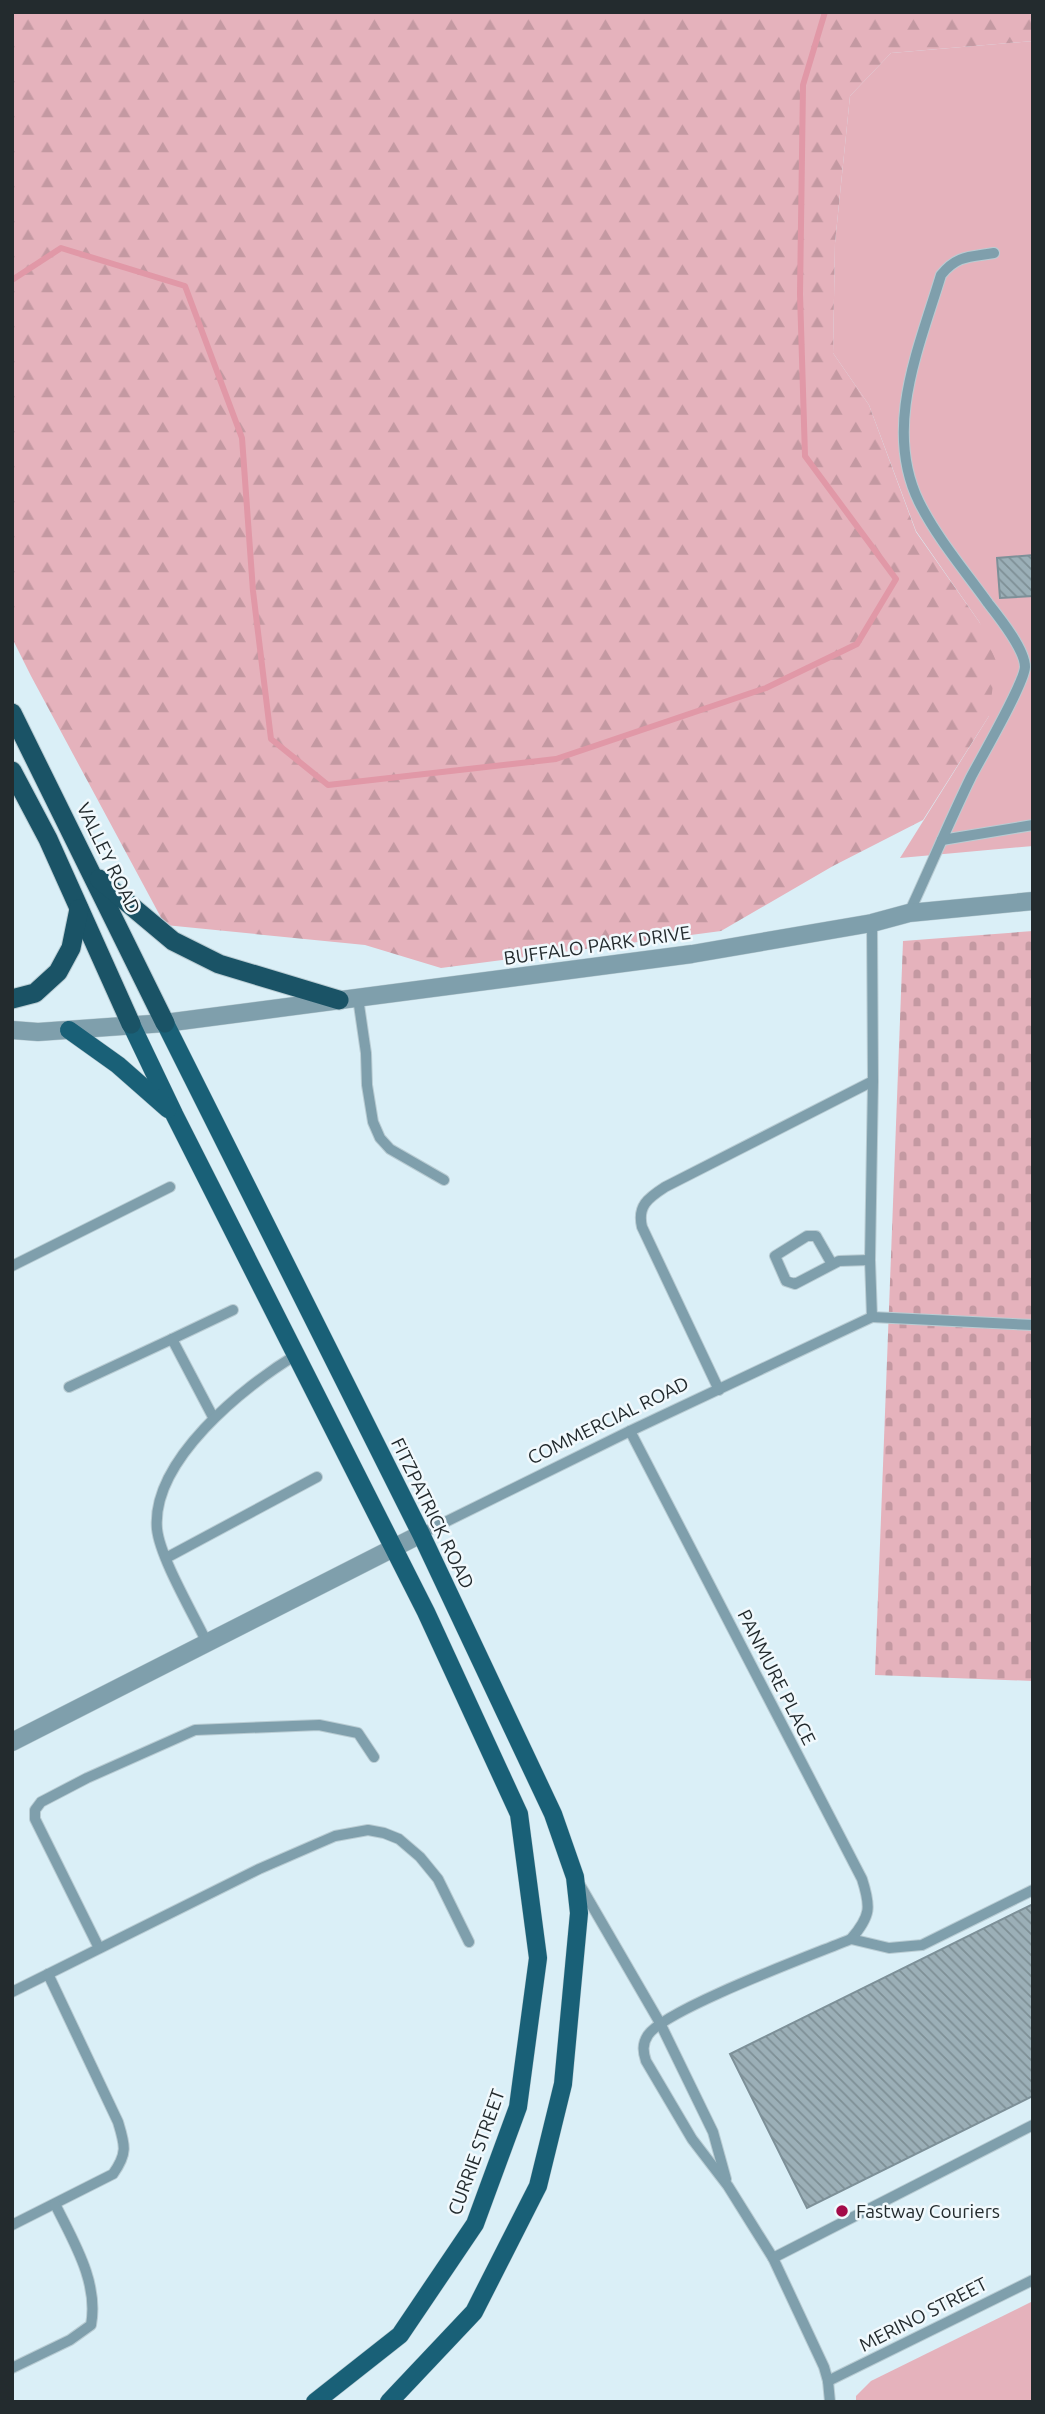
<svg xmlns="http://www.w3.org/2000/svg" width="1045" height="2414" viewBox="0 0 1045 2414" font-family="Ubuntu,sans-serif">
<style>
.grass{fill:#e5b2bc}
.forest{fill:url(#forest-firs)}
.cemetery{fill:url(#cemetery-stones)}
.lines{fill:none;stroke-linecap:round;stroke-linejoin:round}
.stream{stroke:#e198a7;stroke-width:6}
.building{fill:url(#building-back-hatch);stroke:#7d9098;stroke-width:2}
.service-casing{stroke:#b9ccd3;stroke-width:12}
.tertiary-casing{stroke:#b9ccd3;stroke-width:19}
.primary-casing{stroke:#b9ccd3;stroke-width:19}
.trunk-casing{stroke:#b9ccd3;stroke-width:21}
.service{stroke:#7f9fac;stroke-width:10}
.tertiary{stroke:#7f9fac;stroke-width:18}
.primary{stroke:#196077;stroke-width:18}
.trunk{stroke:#1a5366;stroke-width:19}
.poi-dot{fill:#a30b49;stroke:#f1f9fd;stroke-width:2.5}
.labels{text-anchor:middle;stroke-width:5;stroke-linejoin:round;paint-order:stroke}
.street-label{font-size:19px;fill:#232b2e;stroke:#f1f9fd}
.poi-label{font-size:19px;fill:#232b2e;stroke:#f1f9fd;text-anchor:start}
</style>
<defs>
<pattern id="forest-firs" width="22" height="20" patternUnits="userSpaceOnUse" patternTransform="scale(1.75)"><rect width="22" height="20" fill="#e5b2bc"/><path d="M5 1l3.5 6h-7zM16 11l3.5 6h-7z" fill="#c499a2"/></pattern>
<pattern id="cemetery-stones" width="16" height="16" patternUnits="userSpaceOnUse" patternTransform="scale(1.75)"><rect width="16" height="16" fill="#e5b2bc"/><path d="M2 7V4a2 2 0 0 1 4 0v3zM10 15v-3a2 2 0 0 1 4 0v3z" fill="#c499a2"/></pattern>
<pattern id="building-back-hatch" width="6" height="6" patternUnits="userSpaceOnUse" patternTransform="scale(1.75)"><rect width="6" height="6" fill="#9bafb7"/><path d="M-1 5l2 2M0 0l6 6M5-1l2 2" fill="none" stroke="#7e8f95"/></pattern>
</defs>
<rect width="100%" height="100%" fill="#daeff7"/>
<g class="grass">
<polygon points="1033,41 1033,846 900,858 989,716 980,623 916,531 869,405 833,353 835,243 850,96 891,53"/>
<polygon points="1033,2301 1033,2402 856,2402 856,2396 871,2381"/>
</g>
<polygon class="forest" points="12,12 1033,12 1033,41 891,53 850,96 835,243 833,353 869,405 916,532 980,623 996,661 989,716 923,820 833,866 721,931 441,968 365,945 165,925 31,676 12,638"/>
<polygon class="cemetery" points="1033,931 1033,1681 875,1675 903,941"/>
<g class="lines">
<polyline class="stream" points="12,280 61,248 185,286 242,438 253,591 271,739 328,785 556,759 766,688 857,644 896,579 805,456 800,294 803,85 825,12"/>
</g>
<g class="building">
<polygon points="1033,555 1033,596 1000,598 997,558"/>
<polygon points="1033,1904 1033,2096 807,2208 730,2054"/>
</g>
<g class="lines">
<g class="service-casing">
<g id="service">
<polyline points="942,840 1033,825"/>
<path d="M909,913C930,868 949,822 971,777C981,758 1024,684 1025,667C1025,649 999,617 988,603C965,571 937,538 919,502C883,428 919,348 941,275C957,255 970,257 994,253"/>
<polyline points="358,998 366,1053 367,1085 373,1122 380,1138 390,1149 444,1180"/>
<polyline points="832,1264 816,1236 807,1236 775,1256 786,1281 795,1284 839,1261 870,1260"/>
<polyline points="12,1266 170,1187"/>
<polyline points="872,1317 1033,1325"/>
<polyline points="172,1339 233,1310"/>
<polyline points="69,1387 172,1339 213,1417"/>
<path d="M719,1390L642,1227C637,1206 648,1198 665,1187L873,1081"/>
<path d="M630,1431L862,1879C871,1907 871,1916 851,1939C815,1954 665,2009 648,2035C642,2044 643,2052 646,2061L692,2139L728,2186L773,2258L824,2367L828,2381L830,2402"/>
<polyline points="421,1534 630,1431 872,1317 870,1260 873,1081 872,923"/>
<polyline points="166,1558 317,1477"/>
<path d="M207,1643C194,1615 160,1558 157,1529C151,1461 244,1386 296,1355"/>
<polyline points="580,1885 660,2023 713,2132 726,2179"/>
<polyline points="851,1939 889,1948 922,1945 1033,1890"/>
<polyline points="99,1948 35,1819 35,1810 41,1802 87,1778 195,1730 319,1725 358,1733 374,1757"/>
<polyline points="12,1992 259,1869 335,1836 368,1830 384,1833 399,1839 420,1857 438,1879 469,1942"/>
<path d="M12,2225L113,2174C128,2153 125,2145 118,2122L48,1974"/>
<polyline points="773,2258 1033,2125"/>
<path d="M12,2368L70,2340L91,2325C99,2282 73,2241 55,2204"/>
<polyline points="828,2381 1033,2280"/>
</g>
</g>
<g class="tertiary-casing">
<g id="tertiary">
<polyline points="12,1030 38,1032 165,1023 692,954 872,923 909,913 1033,901"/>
<polyline points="12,1742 421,1534"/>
</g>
</g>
<g class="primary-casing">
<g id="primary">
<polyline points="165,1023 421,1534 553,1814 575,1877 579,1913 563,2084 538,2186 474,2312 389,2402"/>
<polyline points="131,1024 174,1114 426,1612 519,1814 538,1958 518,2107 475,2224 400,2335 315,2402"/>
<polyline points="69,1030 118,1065 168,1109"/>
</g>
</g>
<g class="trunk-casing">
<g id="trunk">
<polyline points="12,713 165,1023"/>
<polyline points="12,771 48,839 131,1024"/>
<polyline points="99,879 173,941 219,964 339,1000"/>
<polyline points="12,999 35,993 58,972 71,948 79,909"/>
</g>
</g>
<use href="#service" class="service"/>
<use href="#tertiary" class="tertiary"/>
<use href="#primary" class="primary"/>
<use href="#trunk" class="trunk"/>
</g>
<circle class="poi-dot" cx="842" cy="2211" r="7"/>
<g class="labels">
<g class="street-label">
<text transform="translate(109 858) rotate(64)" y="7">VALLEY ROAD</text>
<text transform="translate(597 945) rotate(-8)" y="7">BUFFALO PARK DRIVE</text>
<text transform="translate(608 1420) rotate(-26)" y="7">COMMERCIAL ROAD</text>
<text transform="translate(433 1513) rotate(64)" y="7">FITZPATRICK ROAD</text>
<text transform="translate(777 1677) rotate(63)" y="7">PANMURE PLACE</text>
<text transform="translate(476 2152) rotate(-70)" y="7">CURRIE STREET</text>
<text transform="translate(923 2314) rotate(-27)" y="7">MERINO STREET</text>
</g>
<g class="poi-label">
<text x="856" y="2218">Fastway Couriers</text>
</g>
</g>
<rect width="1045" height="2414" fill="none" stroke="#232b2e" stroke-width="28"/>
</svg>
